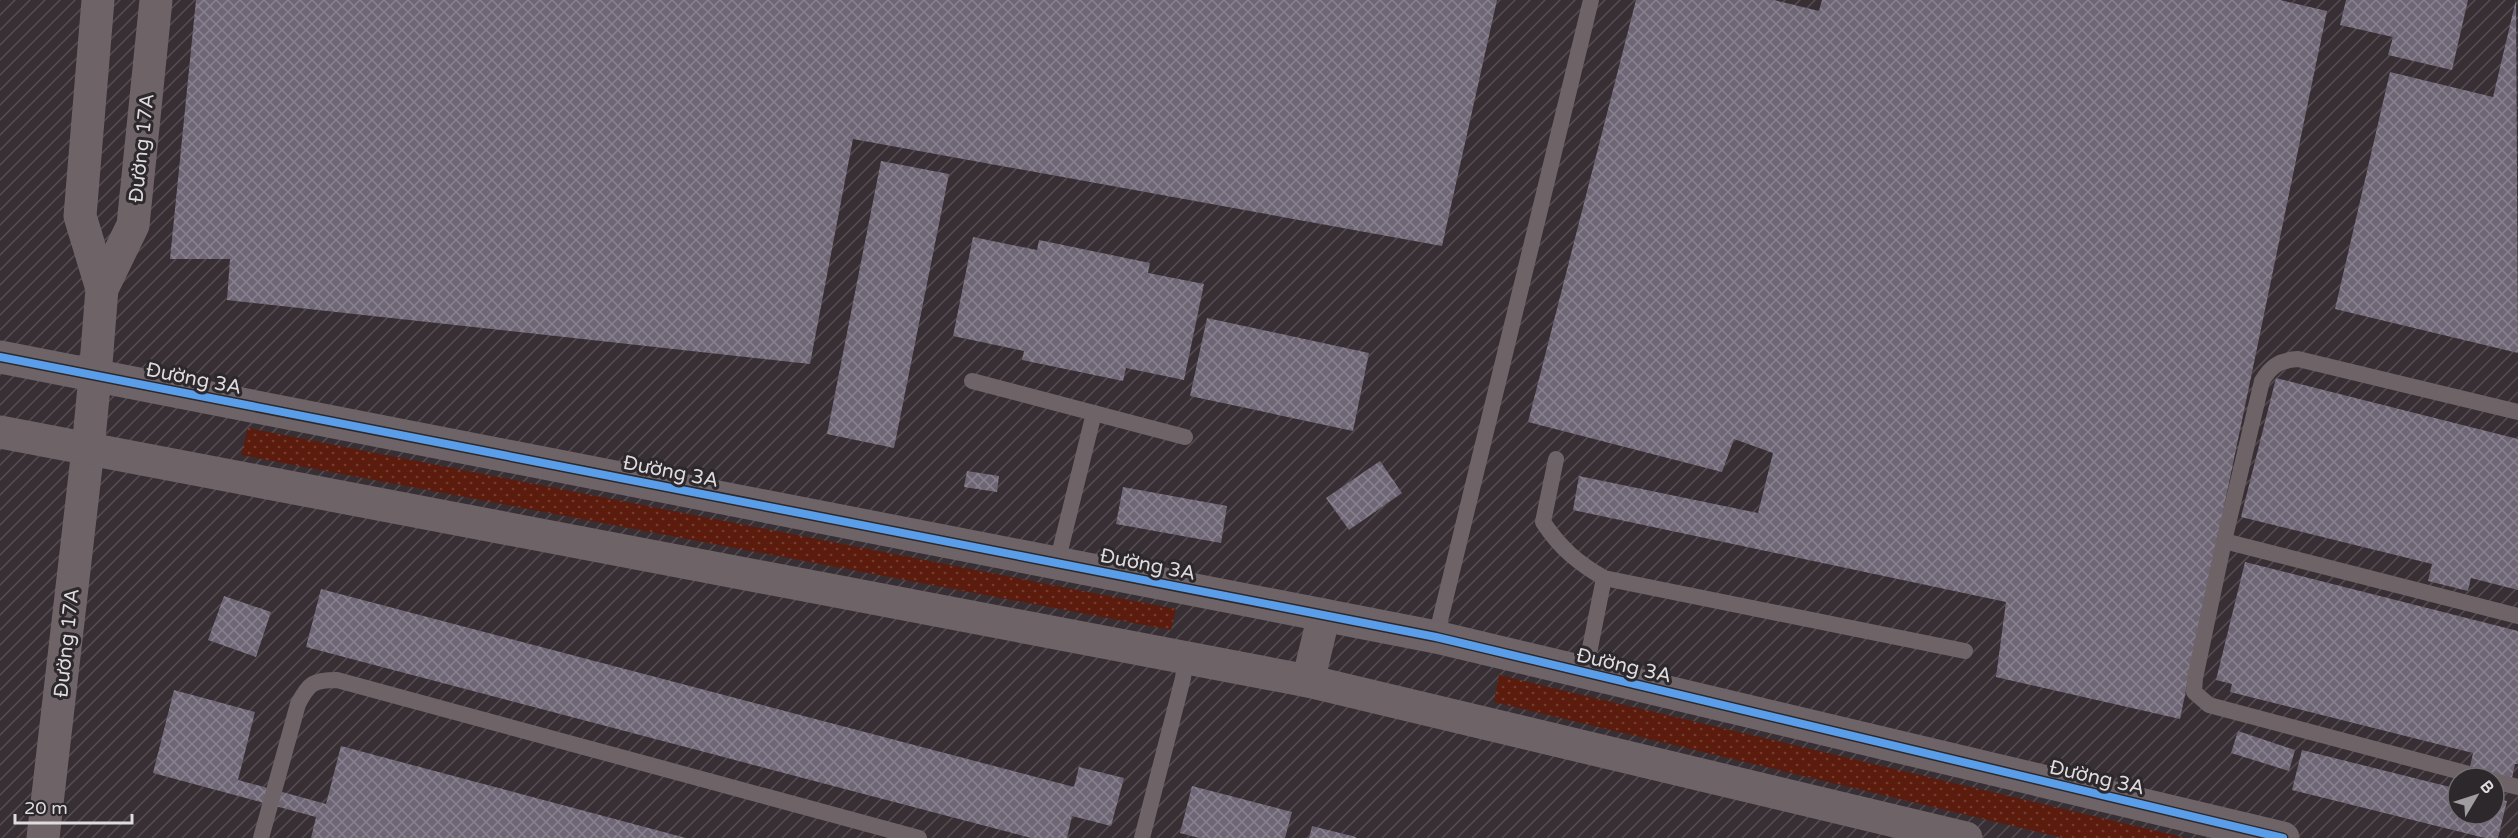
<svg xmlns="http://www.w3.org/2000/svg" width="2518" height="838" viewBox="0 0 2518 838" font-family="'Varela Round',sans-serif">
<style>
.industrial{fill:url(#industrial-furrows);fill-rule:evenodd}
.grass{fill:url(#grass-dots)}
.building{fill:url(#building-cross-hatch)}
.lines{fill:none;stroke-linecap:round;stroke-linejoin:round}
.service{stroke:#6e6366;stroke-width:16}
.minor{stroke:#6e6366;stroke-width:33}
.tertiary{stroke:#6e6366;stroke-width:33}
.cycleway-casing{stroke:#2c282b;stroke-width:11}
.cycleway{stroke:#5a9eea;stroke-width:8}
.labels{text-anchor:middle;stroke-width:6;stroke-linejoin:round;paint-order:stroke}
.street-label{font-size:20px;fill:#dedcde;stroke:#2c282b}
</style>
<defs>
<pattern id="industrial-furrows" width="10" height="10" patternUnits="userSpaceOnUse" patternTransform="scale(1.5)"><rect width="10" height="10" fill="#372f34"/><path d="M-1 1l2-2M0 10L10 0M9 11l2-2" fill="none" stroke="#544d51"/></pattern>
<pattern id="grass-dots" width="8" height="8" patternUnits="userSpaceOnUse" patternTransform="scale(1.5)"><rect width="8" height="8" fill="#5b1b0d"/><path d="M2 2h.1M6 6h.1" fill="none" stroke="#723c30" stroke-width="1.8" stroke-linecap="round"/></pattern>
<pattern id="building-cross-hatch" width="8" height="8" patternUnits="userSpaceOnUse" patternTransform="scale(1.5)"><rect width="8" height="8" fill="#6e6675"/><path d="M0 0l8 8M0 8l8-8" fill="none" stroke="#89828f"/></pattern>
</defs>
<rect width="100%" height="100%" fill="#2b292a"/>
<path class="industrial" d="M0,0H2518V838H0ZM2458,778H2494V814H2458Z"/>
<g class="grass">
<polygon points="248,428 1047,584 1176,609 1171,630 241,455"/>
<polygon points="1499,675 1578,694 2186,838 2063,838 1494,702"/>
</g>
<g class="building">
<polygon points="196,0 1497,0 1442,246 853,139 810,364 227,300 230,259 170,259"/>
<polygon points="1636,0 1774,0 1819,11 1822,0 2280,0 2327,11 2180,719 1996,677 2006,602 1573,510 1579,476 1758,513 1773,453 1734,439 1722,472 1528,422"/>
<polygon points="2346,0 2468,0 2452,70 2388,55 2393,37 2340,25"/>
<polygon points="2516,0 2518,353 2335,309 2390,72 2493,97"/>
<polygon points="881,161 949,174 894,448 827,434"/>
<polygon points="973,237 1037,250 1039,240 1150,263 1148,273 1204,284 1184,380 1126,368 1123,381 1022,360 1024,351 953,336"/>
<polygon points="1207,318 1369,353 1353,431 1190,396"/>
<polygon points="2276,378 2518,439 2518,590 2471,578 2468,591 2428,581 2432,564 2241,517"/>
<polygon points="1380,461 1402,493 1349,530 1326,498"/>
<polygon points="967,471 999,476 997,492 964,487"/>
<polygon points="1123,487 1227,506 1221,543 1116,524"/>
<polygon points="2245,562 2518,631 2518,764 2515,764 2512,778 2470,767 2473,753 2230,692 2232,684 2216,680"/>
<polygon points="321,589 1074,787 1079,767 1124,778 1111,826 1072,816 1067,838 1031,838 306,647"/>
<polygon points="224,596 271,612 256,657 208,640"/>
<polygon points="174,690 255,712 238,780 326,804 341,746 686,838 311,838 316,817 153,773"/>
<polygon points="2238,731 2295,750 2289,771 2231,753"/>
<polygon points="2302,750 2458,789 2458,814 2494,814 2494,798 2507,801 2498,838 2485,838 2292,790"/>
<polygon points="1192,786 1292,812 1285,838 1199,838 1180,833"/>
<polygon points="1312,826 1356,837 1356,838 1309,838"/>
</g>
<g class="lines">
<g class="service">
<polyline points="972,381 1185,437"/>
<path d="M1556,459L1543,522C1560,548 1578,563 1604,578L1965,651"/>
<polyline points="2224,541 2518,616"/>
<polyline points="1057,563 1094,413"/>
<polyline points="1436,637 1591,0"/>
<polyline points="1585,673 1604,578"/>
<path d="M2484,778L2209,705L2194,692L2195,678L2224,541L2262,381C2271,366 2280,360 2298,359L2518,412"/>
<polyline points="2494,781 2518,787"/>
<path d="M261,838L298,704C309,683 313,680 337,680L919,838"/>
<polyline points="1142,838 1183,678 1186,656"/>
</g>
<g class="minor">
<polyline points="98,0 80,216 102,289"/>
<polyline points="95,376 102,289 133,225 156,0"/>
<polyline points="43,838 88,449"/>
</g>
<g class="tertiary">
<polyline points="0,357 1436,637 2283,838"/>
<polyline points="0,432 1308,681 1966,838"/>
<polyline points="88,449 95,376"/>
<polyline points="1308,681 1324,615"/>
</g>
<g class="cycleway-casing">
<polyline id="cycleway" points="0,357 1436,637 2283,838"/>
</g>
<use href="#cycleway" class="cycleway"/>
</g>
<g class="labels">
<g class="street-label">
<text transform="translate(141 148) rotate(-84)" y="7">Đường 17A</text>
<text transform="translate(194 378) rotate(11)" y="7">Đường 3A</text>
<text transform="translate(671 471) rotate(11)" y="7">Đường 3A</text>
<text transform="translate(1148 564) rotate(11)" y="7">Đường 3A</text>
<text transform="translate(66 643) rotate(-84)" y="7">Đường 17A</text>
<text transform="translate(1624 665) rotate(13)" y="7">Đường 3A</text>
<text transform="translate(2097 777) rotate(13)" y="7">Đường 3A</text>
</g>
</g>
<g transform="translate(2476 796) rotate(51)"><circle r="28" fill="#2c282b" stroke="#737073" stroke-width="1.5"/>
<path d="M0-4.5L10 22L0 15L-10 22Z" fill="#9f9d9f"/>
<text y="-9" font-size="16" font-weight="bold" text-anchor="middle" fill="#dedcde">B</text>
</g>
<path d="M15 814v9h117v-9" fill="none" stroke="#dedcde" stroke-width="3"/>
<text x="24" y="814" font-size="18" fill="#dedcde" stroke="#2c282b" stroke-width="4.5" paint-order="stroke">20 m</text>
</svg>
